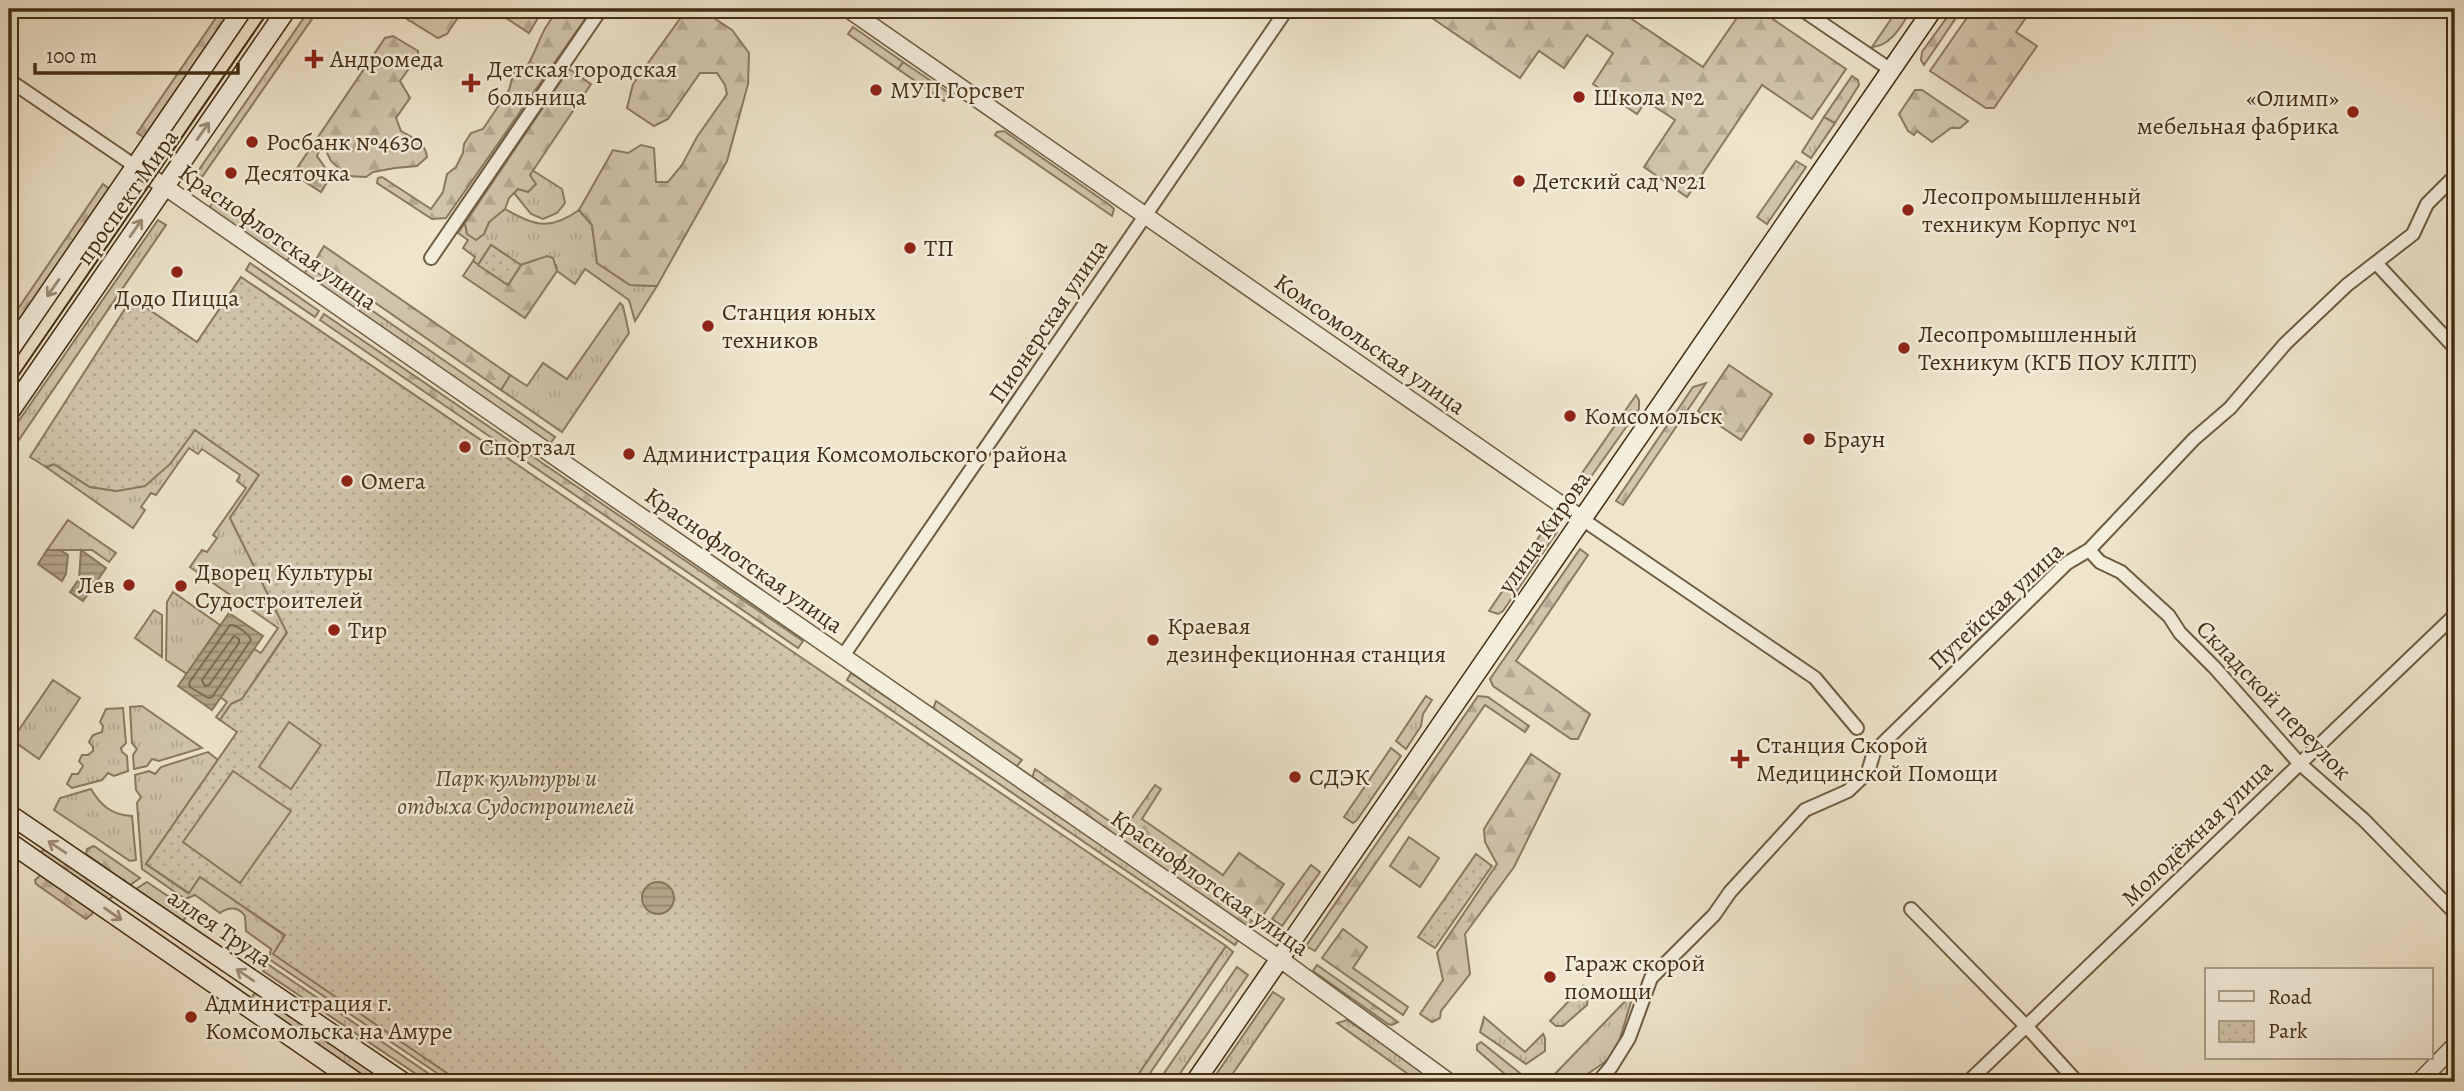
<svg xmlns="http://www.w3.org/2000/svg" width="2464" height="1091" viewBox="0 0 2464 1091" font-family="Alegreya,serif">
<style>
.grass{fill:url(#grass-tufts);stroke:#8a7a60;stroke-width:2}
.forest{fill:url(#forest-firs);stroke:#8a7a60;stroke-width:2}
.park{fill:url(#park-dots);stroke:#8a7a60;stroke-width:2}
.pitch{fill:#d1c6ac;stroke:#8a7a60;stroke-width:2}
.water{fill:url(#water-rules);stroke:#87775c;stroke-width:2}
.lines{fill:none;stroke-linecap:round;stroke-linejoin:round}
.shore{stroke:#7c6a50;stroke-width:2}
.minor-casing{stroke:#6e5c41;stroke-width:16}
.tertiary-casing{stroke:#6e5c41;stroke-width:19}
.secondary-casing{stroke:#432e13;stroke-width:21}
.minor{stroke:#f4eedd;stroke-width:12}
.tertiary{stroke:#f4eedd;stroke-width:16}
.secondary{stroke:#f4eedd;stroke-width:18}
.tram{stroke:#432e13;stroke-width:2}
.oneway{stroke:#9c8e78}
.poi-dot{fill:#8f2418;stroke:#f4eedd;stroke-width:2.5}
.labels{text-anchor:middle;stroke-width:5;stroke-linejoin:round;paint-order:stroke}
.poi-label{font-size:24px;fill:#432e13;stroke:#f4eedd;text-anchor:start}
.street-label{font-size:24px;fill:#432e13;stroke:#f4eedd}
.park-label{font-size:24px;font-style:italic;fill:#5f4c32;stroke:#f4eedd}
</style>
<defs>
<pattern id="grass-tufts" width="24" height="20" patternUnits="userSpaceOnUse" patternTransform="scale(1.75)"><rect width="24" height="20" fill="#d1c6ac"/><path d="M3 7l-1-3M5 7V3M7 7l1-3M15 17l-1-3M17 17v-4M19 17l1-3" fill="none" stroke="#b5aa93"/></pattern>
<pattern id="forest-firs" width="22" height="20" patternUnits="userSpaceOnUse" patternTransform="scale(1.75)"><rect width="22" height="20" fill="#d1c6ac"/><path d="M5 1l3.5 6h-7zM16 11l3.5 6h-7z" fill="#b5aa93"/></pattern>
<pattern id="park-dots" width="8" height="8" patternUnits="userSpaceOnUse" patternTransform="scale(1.75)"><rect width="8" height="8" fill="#d1c6ac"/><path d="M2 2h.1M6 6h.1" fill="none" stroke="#b5aa93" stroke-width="1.8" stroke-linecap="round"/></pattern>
<pattern id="water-rules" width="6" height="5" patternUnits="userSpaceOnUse" patternTransform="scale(1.75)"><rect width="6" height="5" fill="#b4a78c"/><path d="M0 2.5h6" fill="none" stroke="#948871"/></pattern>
</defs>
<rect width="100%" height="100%" fill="#eee5cb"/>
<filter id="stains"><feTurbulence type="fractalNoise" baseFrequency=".00286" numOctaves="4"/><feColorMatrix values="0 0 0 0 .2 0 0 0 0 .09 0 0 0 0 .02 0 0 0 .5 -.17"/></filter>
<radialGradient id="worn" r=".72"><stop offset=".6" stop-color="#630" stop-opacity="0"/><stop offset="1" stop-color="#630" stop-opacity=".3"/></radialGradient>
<g class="grass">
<polygon points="310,9 319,9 202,177 196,174"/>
<polygon points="903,62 949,93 944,101 898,69"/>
<polygon points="1824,117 1835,123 1811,158 1802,152"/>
<polygon points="1796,161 1806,167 1767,224 1757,217"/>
<polygon points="532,170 562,189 565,203 557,213 543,219 531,214 514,193 518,189 535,183 529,175"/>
<polygon points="214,201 291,255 286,262 209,208"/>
<path d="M505,209C534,226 550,231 579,210L592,225L597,263L630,285L657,286L635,321L629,300L585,269L575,284L557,271L556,265L538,259L521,265L491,245L478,265L473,261L475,257L463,248L468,240L458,233L465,223L467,234H484L489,222Z"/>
<polygon points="158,220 166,225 14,447 9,443 9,435"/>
<polygon points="250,263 319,311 315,317 246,270"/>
<polygon points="309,267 555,437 549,445 303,275"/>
<polygon points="620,303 623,306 629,333 562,432 501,390 510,375 527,386 543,363 567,379"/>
<polygon points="1636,395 1639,400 1639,409 1588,481 1580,476"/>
<polygon points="195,430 259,475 230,518 287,632 242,699 231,704 220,720 216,717 227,702 220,697 254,649 261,653 278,628 190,567 202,550 207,552 217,538 213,535 246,488 237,481 240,475 202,449 198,454 189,448 156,495 151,493 141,507 145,510 133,528 46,467 54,464 90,487 117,491"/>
<polygon points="68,520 116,553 109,562 92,550 47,550"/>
<polygon points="1547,525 1557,532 1503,611 1498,614 1489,611"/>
<polygon points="173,592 220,625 187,674 166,660 167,602"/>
<polygon points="154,610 162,615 162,657 135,638"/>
<polygon points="851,673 1240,937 1235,945 847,680"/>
<polygon points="53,680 80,698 39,759 12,740"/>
<polygon points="1426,696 1432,700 1423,714 1421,726 1406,749 1396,741"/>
<polygon points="142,706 202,748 159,761 152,759 147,766 134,769 133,755 137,749 132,743 130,707"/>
<polygon points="123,708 126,743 121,748 122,752 127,756 128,771 114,776 108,773 102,780 72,788 67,784 72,774 78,774 83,766 79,761 82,755 88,755 93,751 93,747 89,742 93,735 102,732 103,726 100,722 106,709"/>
<polygon points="1391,748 1401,756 1357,820 1353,823 1344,817"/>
<path d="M208,752L218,760L146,864L188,893L200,876L285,936L274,954L460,1082H450L269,959L271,949L246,931L245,916C239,907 229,906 220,913L195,895L185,899L142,869L137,803L141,797L136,790L135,775L149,771L155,774L161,767Z"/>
<path d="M91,789C101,806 112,815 132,816L136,860L130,861L54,810L60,798Z"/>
<polygon points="1311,865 1320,872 1282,926 1272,919"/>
<polygon points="1226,946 1233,952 1144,1082 1133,1082"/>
<polygon points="269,965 441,1082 428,1082 263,971"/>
<polygon points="1237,967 1248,975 1174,1082 1158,1082"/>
<polygon points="1583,986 1588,996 1587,1005 1563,1026 1556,1026 1550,1021"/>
<polygon points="1273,992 1284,999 1227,1082 1211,1082"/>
<polygon points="1634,992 1615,1055 1576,1082 1555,1082 1550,1079"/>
<polygon points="257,993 390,1082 368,1082 252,1003 253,995"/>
<polygon points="1484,1017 1525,1052 1543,1034 1545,1038 1545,1051 1526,1064 1480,1032"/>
<polygon points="1347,1020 1428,1074 1433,1082 1419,1082 1337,1023"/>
<polygon points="1481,1042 1531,1082 1537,1076 1539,1080 1537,1082 1504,1082 1506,1075 1477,1050 1477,1045"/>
</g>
<g class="forest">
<polygon points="222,9 238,9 148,140 137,133"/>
<polygon points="407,9 471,9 469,12 461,13 447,34 438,38 402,16"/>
<polygon points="492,9 533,9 538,18 529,33"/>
<path d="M572,9H592L446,218L432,219L377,183L378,178L382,177L431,209L443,192L447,174L456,167L463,153L464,144L471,133L483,129L509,90L515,68L527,66C538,49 541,28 556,14L568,15Z"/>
<polygon points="691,9 700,9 732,30 749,53 748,84 727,161 657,286 630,285 597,263 592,225 579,210 613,150 628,153 641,145 654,148 656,182 668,182 682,165 697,137 727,94 725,85 717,73 700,73 668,119 654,126 627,108 633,84 682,16"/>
<polygon points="1438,9 1617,9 1703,67 1743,9 1758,9 1846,69 1812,119 1762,85 1687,197 1644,167 1675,120 1646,101 1637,114 1593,84 1613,53 1587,35 1564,68 1539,51 1520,78 1432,18"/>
<path d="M1898,9H1912C1902,24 1892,46 1872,47Z"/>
<polygon points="1953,9 1962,9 1924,65 1921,60 1922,52"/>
<polygon points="1973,9 2032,9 2016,32 2037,46 1994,108 1986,108 1930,71"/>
<polygon points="853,27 903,62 898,69 848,34"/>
<path d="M393,36L418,51V56L400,81L410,98L396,118L401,131C413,138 425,142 427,157L417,166L395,168L373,172L366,177L347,176L331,161L325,149L319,151L317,156L331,176L321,192L293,174L385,38Z"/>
<polygon points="569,69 591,84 530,175 536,184 528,192 518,189 509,198 505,209 489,222 484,234 476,240 467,234 465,223"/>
<polygon points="1852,76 1858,80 1859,85 1835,123 1824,117"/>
<polygon points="1915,90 1922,90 1968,121 1960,128 1951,128 1932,142 1917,131 1914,135 1908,131 1899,114"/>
<polygon points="1004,131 1111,206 1114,209 1112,216 995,135 997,132"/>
<polygon points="103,184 112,191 9,341 9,322"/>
<polygon points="324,246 510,375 501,390 315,261"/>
<polygon points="547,256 553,258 557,271 525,318 463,276 473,261 508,285 521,265"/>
<polygon points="324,314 803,641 798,648 320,320"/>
<polygon points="1729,365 1772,394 1741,440 1698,411"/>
<polygon points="1706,383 1623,505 1616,501 1693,387"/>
<polygon points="1580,549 1588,555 1516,661 1590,714 1578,739 1571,739 1493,686 1490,679"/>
<polygon points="1478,696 1488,697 1529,726 1525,732 1485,705 1315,951 1306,946"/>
<polygon points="936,701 1022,760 1016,767 937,713 933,709"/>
<polygon points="1531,754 1560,774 1514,867 1465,934 1470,974 1441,1011 1440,1018 1432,1022 1420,1014 1443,980 1437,953 1497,864 1485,842 1484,829"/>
<polygon points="1035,769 1252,921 1246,929 1032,778"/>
<polygon points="1155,785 1161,789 1142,819 1223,875 1239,853 1284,884 1262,917 1127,825"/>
<polygon points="1409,837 1439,858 1420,887 1390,866"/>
<polygon points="94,846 140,878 130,885 86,854 87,849"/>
<polygon points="45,848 116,894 106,902 41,858 40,853"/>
<polygon points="42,874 93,909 92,914 86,919 36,884 35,880"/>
<polygon points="147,882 190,911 183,921 136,889"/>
<polygon points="1343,929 1367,947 1353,968 1408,1007 1403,1015 1322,958"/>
<polygon points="1317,965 1398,1022 1392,1025 1388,1024 1313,971"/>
</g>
<g class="park">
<polygon points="491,245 521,265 508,285 478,265"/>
<polygon points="241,277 1226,946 1133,1082 460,1082 273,954 285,935 200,877 189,893 146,864 237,732 220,720 231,704 242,699 287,633 230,518 259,475 195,430 170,464 145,486 117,491 90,487 54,464 46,467 30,457 132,298 197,342"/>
<polygon points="1476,854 1492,866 1435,948 1418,937"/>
</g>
<g class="pitch">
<polygon points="289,722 321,745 291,789 259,767"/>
<polygon points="233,771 291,811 240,883 183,842"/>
</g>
<g class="water">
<polygon points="47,550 60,550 68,555 66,574 62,581 38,564"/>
<polygon points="81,550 106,568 83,601 70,592 79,579"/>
<polygon points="229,613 263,636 212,710 178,686"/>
<circle cx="658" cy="898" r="16"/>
</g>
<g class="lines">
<g class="shore">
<path d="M230,625C237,625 249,634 251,640L212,697L208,698L190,687L189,683Z"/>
<polygon points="234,636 239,639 239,643 209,685 205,686 202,680"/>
</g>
<g class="minor-casing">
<g id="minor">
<polyline points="1801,9 1891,70"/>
<polyline points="9,80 135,166"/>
<polyline points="431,258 601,9"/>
<polyline points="2376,263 2455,348"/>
<polyline points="1582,519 1815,678 1857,728"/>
<polyline points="2089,550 2100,562 2121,572 2169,616 2180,633 2215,668 2299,763 2364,820 2455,913"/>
<polyline points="843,656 1287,9"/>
<polyline points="1911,909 2027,1027 2077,1082"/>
<polyline points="1598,1082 1611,1067 1629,1038 1651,978 1714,915 1730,892 1805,810 1848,791 1868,772 1874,752 2067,563 2089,550 2194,439 2230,408 2285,344 2347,285 2413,234 2427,204 2451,180 2455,179"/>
<polyline points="1968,1082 2455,615"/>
</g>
</g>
<g class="tertiary-casing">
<g id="tertiary">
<polyline points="848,9 1582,519"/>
<polyline points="135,166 1280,959 1449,1082"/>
<polyline points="2419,1082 2455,1045"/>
</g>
</g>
<g class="secondary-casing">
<g id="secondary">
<polyline points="9,351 243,9"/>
<polyline points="9,413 287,9"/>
<polyline points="9,814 403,1082"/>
<polyline points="9,842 356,1082"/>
<polyline points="1195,1082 1933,9"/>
</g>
</g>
<use href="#minor" class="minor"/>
<use href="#tertiary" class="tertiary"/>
<use href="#secondary" class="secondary"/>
<polyline class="tram" points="9,389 270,9"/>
</g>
<defs><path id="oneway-shaft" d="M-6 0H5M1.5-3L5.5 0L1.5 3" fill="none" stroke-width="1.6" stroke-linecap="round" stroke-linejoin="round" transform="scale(1.75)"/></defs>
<g class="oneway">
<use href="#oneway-shaft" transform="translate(203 131) rotate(-55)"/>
<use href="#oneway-shaft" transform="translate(136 228) rotate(-55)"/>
<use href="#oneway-shaft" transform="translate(53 288) rotate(125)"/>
<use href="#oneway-shaft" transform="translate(57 847) rotate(-146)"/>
<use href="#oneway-shaft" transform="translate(113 914) rotate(35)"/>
<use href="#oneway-shaft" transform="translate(245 975) rotate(-146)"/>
</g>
<g class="poi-dot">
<path d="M310.5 48.5h7v7h7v7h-7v7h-7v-7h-7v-7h7z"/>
<path d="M467.5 72.5h7v7h7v7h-7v7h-7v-7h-7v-7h7z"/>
<circle cx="876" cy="90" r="7"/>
<circle cx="1579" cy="97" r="7"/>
<circle cx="2353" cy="112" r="7"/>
<circle cx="252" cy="142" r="7"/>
<circle cx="231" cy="173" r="7"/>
<circle cx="1519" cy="181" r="7"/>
<circle cx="1908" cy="210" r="7"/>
<circle cx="910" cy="248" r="7"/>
<circle cx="177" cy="272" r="7"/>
<circle cx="708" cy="326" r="7"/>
<circle cx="1904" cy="348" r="7"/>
<circle cx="1570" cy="416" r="7"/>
<circle cx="1809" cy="439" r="7"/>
<circle cx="465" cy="447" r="7"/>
<circle cx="629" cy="454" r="7"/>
<circle cx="347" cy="481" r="7"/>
<circle cx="129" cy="585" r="7"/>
<circle cx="181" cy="586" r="7"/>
<circle cx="334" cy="630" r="7"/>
<circle cx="1153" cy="640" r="7"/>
<path d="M1736.5 748.5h7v7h7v7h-7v7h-7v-7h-7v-7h7z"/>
<circle cx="1295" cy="777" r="7"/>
<circle cx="1550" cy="977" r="7"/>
<circle cx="191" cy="1017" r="7"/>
</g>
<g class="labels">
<g class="poi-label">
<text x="330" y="67">Андромеда</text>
<text x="487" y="77">Детская городская<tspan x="487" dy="28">больница</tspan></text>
<text x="890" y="98">МУП Горсвет</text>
<text x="1593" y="105">Школа №2</text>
<text x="2339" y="106" text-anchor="end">«Олимп»<tspan x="2339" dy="28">мебельная фабрика</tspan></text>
<text x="266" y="150">Росбанк №4630</text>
<text x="245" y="181">Десяточка</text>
<text x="1533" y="189">Детский сад №21</text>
<text x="1922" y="204">Лесопромышленный<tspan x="1922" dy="28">техникум Корпус №1</tspan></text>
<text x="924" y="256">ТП</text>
<text x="177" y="306" text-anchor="middle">Додо Пицца</text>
<text x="722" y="320">Станция юных<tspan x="722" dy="28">техников</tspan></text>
<text x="1918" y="342">Лесопромышленный<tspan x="1918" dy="28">Техникум (КГБ ПОУ КЛПТ)</tspan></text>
<text x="1584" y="424">Комсомольск</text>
<text x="1823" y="447">Браун</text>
<text x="479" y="455">Спортзал</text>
<text x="643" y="462">Администрация Комсомольского района</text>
<text x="361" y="489">Омега</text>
<text x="195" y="580">Дворец Культуры<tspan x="195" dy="28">Судостроителей</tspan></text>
<text x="115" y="593" text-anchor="end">Лев</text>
<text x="1167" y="634">Краевая<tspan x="1167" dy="28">дезинфекционная станция</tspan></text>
<text x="348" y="638">Тир</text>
<text x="1756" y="753">Станция Скорой<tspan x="1756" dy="28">Медицинской Помощи</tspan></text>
<text x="1309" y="785">СДЭК</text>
<text x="1564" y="971">Гараж скорой<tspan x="1564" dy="28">помощи</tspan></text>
<text x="205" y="1011">Администрация г.<tspan x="205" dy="28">Комсомольска на Амуре</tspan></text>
</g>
<g class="street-label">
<text transform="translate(127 197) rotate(-55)" y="8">проспект Мира</text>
<text transform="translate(278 237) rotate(35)" y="8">Краснофлотская улица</text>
<text transform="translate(1048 321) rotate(-56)" y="8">Пионерская улица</text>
<text transform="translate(1370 344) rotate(35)" y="8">Комсомольская улица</text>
<text transform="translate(1544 532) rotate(-55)" y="8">улица Кирова</text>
<text transform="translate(744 560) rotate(35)" y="8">Краснофлотская улица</text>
<text transform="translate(1996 606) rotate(-43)" y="8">Путейская улица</text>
<text transform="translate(2274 700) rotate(46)" y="8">Складской переулок</text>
<text transform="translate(2197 833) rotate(-44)" y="8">Молодёжная улица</text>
<text transform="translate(1210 883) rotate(35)" y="8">Краснофлотская улица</text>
<text transform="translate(220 928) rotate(34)" y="8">аллея Труда</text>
</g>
<g class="park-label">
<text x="516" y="786">Парк культуры и<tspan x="516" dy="28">отдыха Судостроителей</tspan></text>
</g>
</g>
<rect width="2464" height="1091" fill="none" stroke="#eee5cb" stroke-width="35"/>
<rect x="10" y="10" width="2443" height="1070" fill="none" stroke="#432e13" stroke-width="3.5"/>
<rect x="18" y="18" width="2429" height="1056" fill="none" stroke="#432e13" stroke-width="2"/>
<rect x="2205" y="968" width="228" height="91" fill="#f4eedd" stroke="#ada18c" stroke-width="2"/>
<rect x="2219" y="991" width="35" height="10" fill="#f4eedd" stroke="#ada18c" stroke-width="2"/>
<text x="2268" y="1004" font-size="21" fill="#432e13">Road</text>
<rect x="2219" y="1021" width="35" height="21" fill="url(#park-dots)" stroke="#ada18c" stroke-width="2"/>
<text x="2268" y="1038" font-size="21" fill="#432e13">Park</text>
<path d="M35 63v10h203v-10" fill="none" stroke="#432e13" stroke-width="3.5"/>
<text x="46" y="63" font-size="21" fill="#432e13" stroke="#f4eedd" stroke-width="5" paint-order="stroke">100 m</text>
<rect width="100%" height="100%" filter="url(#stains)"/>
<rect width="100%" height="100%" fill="url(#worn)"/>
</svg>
